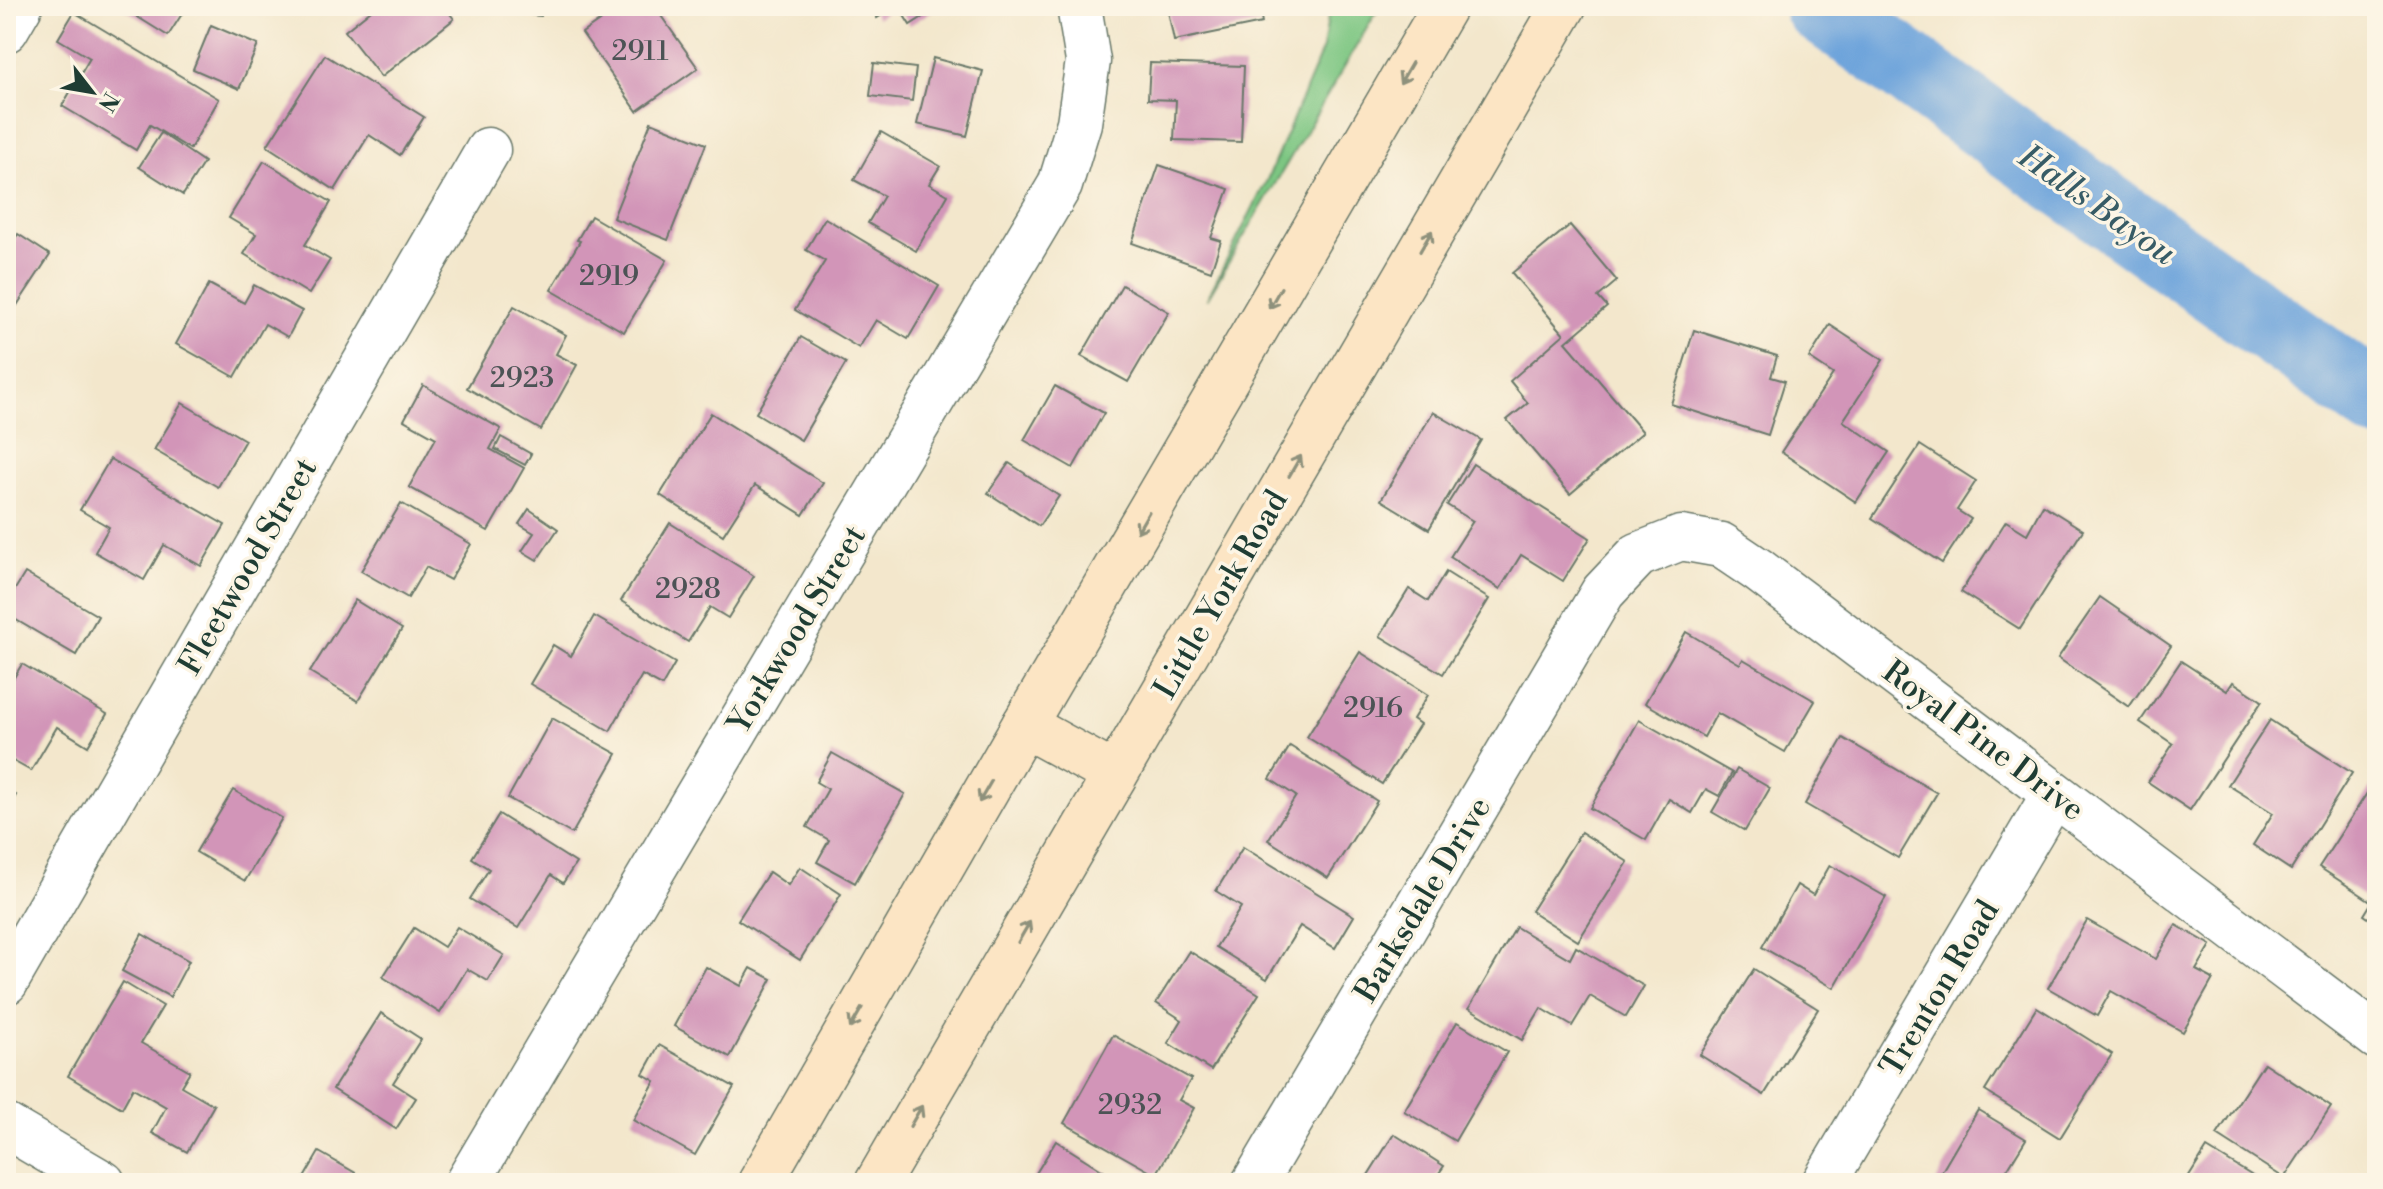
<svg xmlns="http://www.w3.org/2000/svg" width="2383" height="1189" viewBox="0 0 2383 1189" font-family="'Libre Bodoni',serif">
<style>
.green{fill:#7dc682;stroke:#4e825b;stroke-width:2}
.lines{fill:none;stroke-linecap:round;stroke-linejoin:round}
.river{stroke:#6ea4db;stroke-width:74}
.building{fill:#d295b8}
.minor-casing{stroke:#697869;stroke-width:47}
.tertiary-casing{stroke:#697869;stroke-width:47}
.secondary-casing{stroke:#697869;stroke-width:47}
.minor{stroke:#fff;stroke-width:44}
.tertiary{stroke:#fff;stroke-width:44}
.secondary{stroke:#fce5c4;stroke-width:44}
.oneway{stroke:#8e917c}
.labels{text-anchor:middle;stroke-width:7;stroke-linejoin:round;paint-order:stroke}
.number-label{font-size:28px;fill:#4c5355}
.street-label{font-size:32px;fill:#1f3d34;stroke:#fcf5e5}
.water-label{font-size:34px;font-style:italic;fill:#375c66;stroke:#fcf5e5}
</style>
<rect width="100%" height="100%" fill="#fcf5e5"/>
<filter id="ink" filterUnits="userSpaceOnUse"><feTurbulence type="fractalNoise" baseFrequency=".0125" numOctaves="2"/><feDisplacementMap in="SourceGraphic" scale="16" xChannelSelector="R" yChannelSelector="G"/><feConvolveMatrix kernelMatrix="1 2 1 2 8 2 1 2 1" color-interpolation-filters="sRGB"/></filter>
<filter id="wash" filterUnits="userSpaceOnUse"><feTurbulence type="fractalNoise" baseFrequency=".006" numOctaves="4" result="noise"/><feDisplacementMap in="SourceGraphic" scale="32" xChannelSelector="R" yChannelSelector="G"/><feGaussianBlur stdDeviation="1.8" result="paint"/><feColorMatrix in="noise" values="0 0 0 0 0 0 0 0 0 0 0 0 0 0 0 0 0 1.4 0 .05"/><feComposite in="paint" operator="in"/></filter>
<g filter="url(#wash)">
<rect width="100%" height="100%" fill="#f3e7cc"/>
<polygon class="green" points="1330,6 1380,6 1207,299 1267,180 1323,48"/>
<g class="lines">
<polyline class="river" points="1820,6 2377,402"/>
</g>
<g id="blocks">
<g class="building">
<polygon points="120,6 187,6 168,36"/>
<polygon points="376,6 444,6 454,19 381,77 345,31"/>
<polygon points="472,6 542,6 541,16 471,10"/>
<polygon points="621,6 654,6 698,68 637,111 582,33"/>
<polygon points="870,6 896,6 877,18"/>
<polygon points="898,6 940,6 910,25"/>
<polygon points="1167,6 1259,6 1262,23 1174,41"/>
<polygon points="74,12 219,99 190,149 150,125 136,150 62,106 90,58 58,39"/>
<polygon points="211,25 258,45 239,89 193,69"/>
<polygon points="325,55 424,117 400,155 369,135 335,190 267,146"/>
<polygon points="933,58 983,71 967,136 917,124"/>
<polygon points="874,63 916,68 912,101 870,96"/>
<polygon points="1150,63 1244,66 1241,142 1174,140 1176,100 1148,99"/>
<polygon points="651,122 706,144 668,240 613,218"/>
<polygon points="881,132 940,166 929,184 948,195 916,251 868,223 884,196 854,180"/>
<polygon points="161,133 204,162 183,195 139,167"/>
<polygon points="264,161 331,202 305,245 330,260 309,294 244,254 256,234 229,218"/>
<polygon points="1159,165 1229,189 1211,238 1221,241 1211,271 1132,243"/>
<polygon points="591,216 667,260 624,332 551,290 580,241 577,240"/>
<polygon points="825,218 939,286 908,339 876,320 859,348 795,310 825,261 806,250"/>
<polygon points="1570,225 1617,281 1598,297 1607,307 1566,342 1643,432 1570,494 1507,420 1528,403 1510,381 1564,334 1512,273"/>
<polygon points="18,234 50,255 6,322 6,252"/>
<polygon points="209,284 244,303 254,285 302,311 288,337 265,324 235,377 176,344"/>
<polygon points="1122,285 1169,312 1128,382 1081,356"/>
<polygon points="514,306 566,335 556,354 577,365 541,430 467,388"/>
<polygon points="1830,325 1883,360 1843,421 1889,452 1856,502 1781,452 1833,374 1809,358"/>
<polygon points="1694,330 1777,356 1771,377 1785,381 1768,435 1671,404"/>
<polygon points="801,337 846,363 801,440 756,413"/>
<polygon points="423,385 501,429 490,449 524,468 488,531 409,487 436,438 404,420"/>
<polygon points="1055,386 1104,413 1073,468 1024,440"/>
<polygon points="182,403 245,440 218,487 154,450"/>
<polygon points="1433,412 1481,440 1429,529 1381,500"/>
<polygon points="711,413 823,483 803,515 755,485 723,535 660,495"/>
<polygon points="501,437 531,454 525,465 495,449"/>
<polygon points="1920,445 1976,481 1957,510 1971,519 1942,563 1872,518"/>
<polygon points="110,459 225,525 201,566 164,545 144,580 95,552 109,527 80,510"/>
<polygon points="1009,463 1059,496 1039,526 988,493"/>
<polygon points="1473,464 1590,538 1563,581 1521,555 1500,589 1450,557 1473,521 1447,505"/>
<polygon points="401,503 471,544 450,580 426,567 408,598 361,571"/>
<polygon points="2043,505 2083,530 2020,629 1961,592 2006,521 2027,534"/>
<polygon points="529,509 558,529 537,560 522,551 534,533 519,524"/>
<polygon points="670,523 754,576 728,618 710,607 688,642 621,601"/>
<polygon points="1446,572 1489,599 1443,674 1380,636 1409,589 1428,601"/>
<polygon points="25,573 98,616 76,655 6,614 6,604"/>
<polygon points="2100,597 2171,646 2129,707 2058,658"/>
<polygon points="355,600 402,629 358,701 310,672"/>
<polygon points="594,616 675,663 662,686 642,675 610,731 530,684 553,645 571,656"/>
<polygon points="1686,632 1740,664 1743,659 1815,701 1785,752 1717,713 1704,737 1645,703"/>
<polygon points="1360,652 1428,695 1413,719 1420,724 1382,784 1307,737"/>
<polygon points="2181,661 2227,691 2233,682 2262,701 2190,810 2148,782 2173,744 2140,722"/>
<polygon points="22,664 107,714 88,746 57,727 31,771 6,757 6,691"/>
<polygon points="552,718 617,754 572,834 508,798"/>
<polygon points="1639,720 1732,773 1719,796 1706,789 1692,813 1669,799 1646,840 1590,808"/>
<polygon points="2270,720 2352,773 2291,870 2253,845 2273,813 2228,785"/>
<polygon points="1843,738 1937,793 1898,858 1805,804"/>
<polygon points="1290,746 1377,801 1328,878 1268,840 1296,796 1270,779"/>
<polygon points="832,753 905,794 855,883 817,862 829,840 807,827 828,789 816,782"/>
<polygon points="1737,769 1770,788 1745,831 1712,812"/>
<polygon points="2371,787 2377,791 2377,924 2364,915 2372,902 2319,867"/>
<polygon points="6,789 16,795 6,812"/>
<polygon points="233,790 282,818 245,881 196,852"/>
<polygon points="499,814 576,863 563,883 551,875 518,928 470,899 489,869 472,858"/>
<polygon points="1581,832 1628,862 1578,941 1531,911"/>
<polygon points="1243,847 1354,916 1335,948 1300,926 1267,979 1216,947 1241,907 1216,891"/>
<polygon points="1830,865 1886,897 1834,988 1762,947 1797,885 1813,895"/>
<polygon points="800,867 841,894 800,960 738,920 769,872 788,885"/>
<polygon points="2087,920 2156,959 2176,925 2211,945 2196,970 2213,979 2183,1032 2111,991 2097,1016 2048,988"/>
<polygon points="457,927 504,955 488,981 467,969 440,1013 383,977 414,928 444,947"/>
<polygon points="1516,927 1570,959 1576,947 1644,986 1626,1017 1590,996 1572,1026 1541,1008 1522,1040 1469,1008"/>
<polygon points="142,934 189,961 170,997 122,971"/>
<polygon points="1189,951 1259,994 1211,1070 1168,1043 1182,1020 1156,1003"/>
<polygon points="706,967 741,986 751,968 772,979 730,1057 674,1026"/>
<polygon points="1754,969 1818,1009 1764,1095 1700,1055"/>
<polygon points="123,982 163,1006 141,1043 190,1071 181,1086 214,1105 187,1152 152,1133 166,1107 133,1088 122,1108 68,1076"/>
<polygon points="2037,1007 2112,1054 2060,1138 1985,1091"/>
<polygon points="381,1013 421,1039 393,1083 416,1098 396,1129 333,1089"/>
<polygon points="1457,1022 1507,1052 1455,1141 1404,1111"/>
<polygon points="1113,1035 1191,1079 1179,1100 1194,1108 1156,1175 1064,1123"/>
<polygon points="659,1045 734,1087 695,1155 633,1120 655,1081 643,1074"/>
<polygon points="2264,1063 2331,1107 2284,1178 2217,1135"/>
<polygon points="1978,1110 2026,1139 2005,1173 2018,1181 2016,1183 1935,1183"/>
<polygon points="1394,1134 1444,1166 1432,1183 1363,1183"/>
<polygon points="1056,1141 1122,1183 1030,1183"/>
<polygon points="2207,1148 2264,1183 2185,1183"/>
<polygon points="319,1152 366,1179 364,1183 301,1183"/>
</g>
</g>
</g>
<g filter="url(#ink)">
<use href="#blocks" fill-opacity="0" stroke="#697869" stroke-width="2"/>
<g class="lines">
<g class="minor-casing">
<g id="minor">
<polyline points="6,30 20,6"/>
<polyline points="6,982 488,150"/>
<polyline points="467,1183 1060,185 1079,123 1088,61 1079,6"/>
<polyline points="1254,1183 1603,592 1638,555 1681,538 1721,545 1758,570 2377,1037"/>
<polyline points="1824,1183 2054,794"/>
</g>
</g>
<g class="tertiary-casing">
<polyline id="tertiary" points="6,1126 103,1183"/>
</g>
<g class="secondary-casing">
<g id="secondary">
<polyline points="1024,725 1115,775"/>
<polyline points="760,1183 1024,725 1445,6"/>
<polyline points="877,1183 1564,6"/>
</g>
</g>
<use href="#minor" class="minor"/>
<use href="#tertiary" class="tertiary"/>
<use href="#secondary" class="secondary"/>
</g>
<defs><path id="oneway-shaft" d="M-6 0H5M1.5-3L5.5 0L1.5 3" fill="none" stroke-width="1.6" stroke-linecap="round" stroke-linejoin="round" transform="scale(2)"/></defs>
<g class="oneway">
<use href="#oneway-shaft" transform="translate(1406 73) rotate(120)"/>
<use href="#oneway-shaft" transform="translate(1426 241) rotate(-60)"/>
<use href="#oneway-shaft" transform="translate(1275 298) rotate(120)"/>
<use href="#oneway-shaft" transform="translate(1295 466) rotate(-60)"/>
<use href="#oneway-shaft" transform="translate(1143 522) rotate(120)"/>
<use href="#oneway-shaft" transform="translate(985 792) rotate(120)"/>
<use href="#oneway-shaft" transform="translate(1024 932) rotate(-60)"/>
<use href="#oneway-shaft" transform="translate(856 1018) rotate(120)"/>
<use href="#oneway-shaft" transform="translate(916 1116) rotate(-60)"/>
</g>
</g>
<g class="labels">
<g class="number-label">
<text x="640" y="60">2911</text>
<text x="609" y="285">2919</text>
<text x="522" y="387">2923</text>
<text x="688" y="598">2928</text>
<text x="1373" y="717">2916</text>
<text x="1130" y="1114">2932</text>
</g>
<g class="street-label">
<text transform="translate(247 566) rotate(-60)" y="11">Fleetwood Street</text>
<text transform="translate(1220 594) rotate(-60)" y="11">Little York Road</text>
<text transform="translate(796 629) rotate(-59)" y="11">Yorkwood Street</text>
<text transform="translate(1984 740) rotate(37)" y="11">Royal Pine Drive</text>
<text transform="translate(1422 899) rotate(-59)" y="11">Barksdale Drive</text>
<text transform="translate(1939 988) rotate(-59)" y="11">Trenton Road</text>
</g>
<g class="water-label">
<text transform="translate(2098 204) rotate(35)" y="12">Halls Bayou</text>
</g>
</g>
<rect width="2383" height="1189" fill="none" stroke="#fcf5e5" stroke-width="32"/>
<g transform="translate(92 92) rotate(121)" stroke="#fcf5e5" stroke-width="6" paint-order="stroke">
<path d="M0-6L14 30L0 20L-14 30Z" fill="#1f3d34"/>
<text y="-12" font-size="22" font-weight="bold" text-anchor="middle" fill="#1f3d34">N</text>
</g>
</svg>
